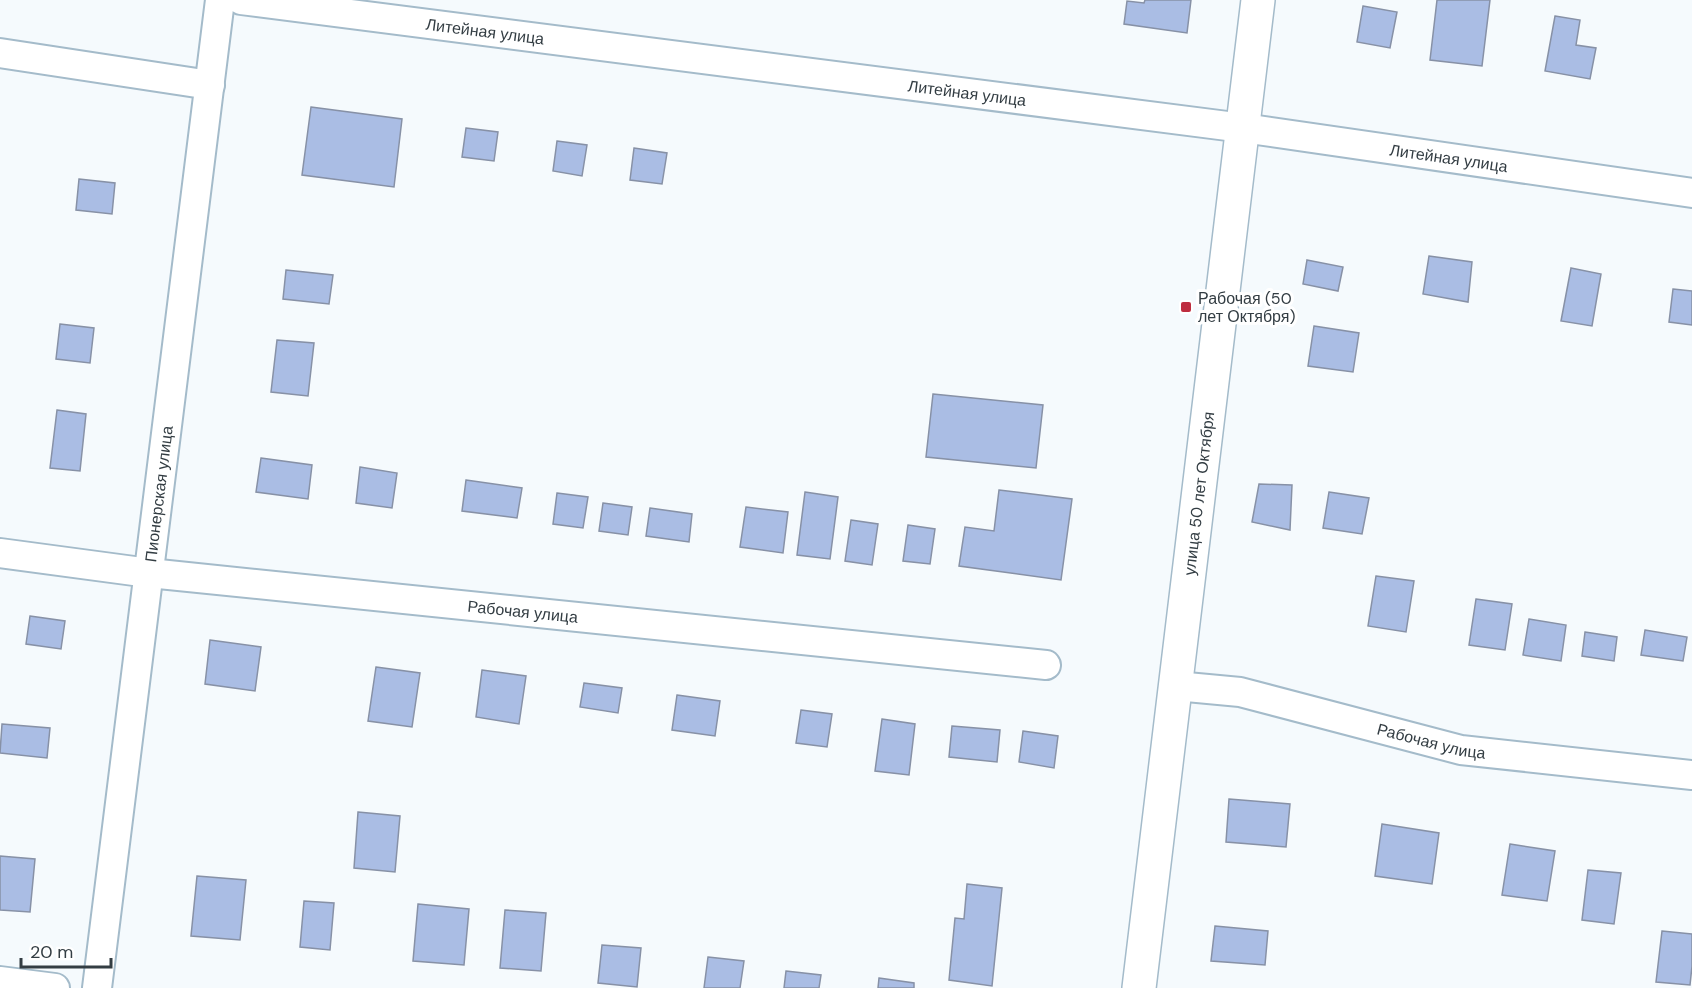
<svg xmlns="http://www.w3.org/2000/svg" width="1692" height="988" viewBox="0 0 1692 988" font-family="'DM Sans',sans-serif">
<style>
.building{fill:#aabde4;stroke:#8791a6;stroke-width:1.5}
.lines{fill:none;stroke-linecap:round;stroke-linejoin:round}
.minor-casing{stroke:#a4bbca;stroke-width:32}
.secondary-casing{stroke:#a4bbca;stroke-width:36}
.minor{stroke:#fff;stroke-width:28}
.secondary{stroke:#fff;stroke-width:33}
.poi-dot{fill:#be2d3f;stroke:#fff;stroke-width:2}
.labels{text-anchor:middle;stroke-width:6;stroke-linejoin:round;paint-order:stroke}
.street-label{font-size:16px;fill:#333d43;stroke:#fff}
.poi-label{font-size:16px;fill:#333d43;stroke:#fff;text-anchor:start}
</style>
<rect width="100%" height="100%" fill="#f5fafd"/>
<g class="building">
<polygon points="1145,0 1191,0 1187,33 1124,24 1127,1 1144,3"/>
<polygon points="1437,0 1490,0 1482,66 1430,60"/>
<polygon points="1363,6 1397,12 1390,48 1357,42"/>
<polygon points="1555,16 1580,20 1576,45 1596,48 1590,79 1545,71"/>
<polygon points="311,107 402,119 394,187 302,175"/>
<polygon points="466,128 498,132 494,161 462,157"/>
<polygon points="557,141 587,145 582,176 553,171"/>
<polygon points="634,148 667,153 662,184 630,180"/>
<polygon points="79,179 115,183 112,214 76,210"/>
<polygon points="1429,256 1472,262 1468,302 1423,294"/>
<polygon points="1307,260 1343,267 1338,291 1303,284"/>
<polygon points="1571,268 1601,274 1592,326 1561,321"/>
<polygon points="286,270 333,275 329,304 283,299"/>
<polygon points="1673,289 1692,291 1692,325 1669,322"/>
<polygon points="60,324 94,328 90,363 56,359"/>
<polygon points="1314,326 1359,333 1353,372 1308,366"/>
<polygon points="277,340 314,343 308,396 271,392"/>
<polygon points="933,394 1043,405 1036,468 926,457"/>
<polygon points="57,410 86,414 80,471 50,468"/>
<polygon points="261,458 312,465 308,499 256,492"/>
<polygon points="360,467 397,473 392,508 356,503"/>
<polygon points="466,480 522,488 517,518 462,511"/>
<polygon points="1259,484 1292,485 1290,530 1252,522"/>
<polygon points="999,490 1072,499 1061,580 959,566 965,527 994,531"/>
<polygon points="805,492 838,497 830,559 797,555"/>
<polygon points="1329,492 1369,498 1362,534 1323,528"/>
<polygon points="557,493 588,497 583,528 553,524"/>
<polygon points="603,503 632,507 628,535 599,531"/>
<polygon points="746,507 788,512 783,553 740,547"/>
<polygon points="650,508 692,514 689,542 646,536"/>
<polygon points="851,520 878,524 872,565 845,561"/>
<polygon points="908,525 935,529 930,564 903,561"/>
<polygon points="1376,576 1414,581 1406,632 1368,626"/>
<polygon points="1476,599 1512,604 1505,650 1469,645"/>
<polygon points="30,616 65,621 61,649 26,644"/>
<polygon points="1529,619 1566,625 1561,661 1523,655"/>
<polygon points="1645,630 1687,637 1683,661 1641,655"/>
<polygon points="1585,632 1617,637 1614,661 1582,656"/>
<polygon points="210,640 261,647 255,691 205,684"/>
<polygon points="376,667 420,673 412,727 368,721"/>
<polygon points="482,670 526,676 519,724 476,717"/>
<polygon points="584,683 622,688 618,713 580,707"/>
<polygon points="677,695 720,701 715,736 672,730"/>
<polygon points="801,710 832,714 827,747 796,743"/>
<polygon points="882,719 915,724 909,775 875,771"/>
<polygon points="2,724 50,728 47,758 0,753"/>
<polygon points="952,726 1000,730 997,762 949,757"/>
<polygon points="1023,731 1058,736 1054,768 1019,762"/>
<polygon points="1229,799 1290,804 1286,847 1226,842"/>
<polygon points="358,812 400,816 395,872 354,868"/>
<polygon points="1382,824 1439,833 1432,884 1375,876"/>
<polygon points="1510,844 1555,851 1547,901 1502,895"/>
<polygon points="0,856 35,859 30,912 0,910"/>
<polygon points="1588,870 1621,873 1614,924 1582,920"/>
<polygon points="197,876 246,880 240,940 191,936"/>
<polygon points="967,884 1002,888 992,986 949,980 955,918 964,919"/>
<polygon points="304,901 334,903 330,950 300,947"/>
<polygon points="418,904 469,909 464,965 413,961"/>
<polygon points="505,910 546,913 541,971 500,968"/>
<polygon points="1215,926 1268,931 1265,965 1211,961"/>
<polygon points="1662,931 1692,934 1692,966 1690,985 1656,982"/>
<polygon points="602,945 641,948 637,987 598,983"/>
<polygon points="708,957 744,961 740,988 704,988"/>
<polygon points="786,971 821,975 819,988 784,988"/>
<polygon points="879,978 914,983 914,988 878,988"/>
</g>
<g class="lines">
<g class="minor-casing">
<g id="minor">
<path id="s1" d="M241,0L1243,128L1692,193"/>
<polyline points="0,53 210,85"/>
<path id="s2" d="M0,553L149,573L1046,665"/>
<path id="s3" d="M1176,686L1240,692L1461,750L1692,775"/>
<polyline points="0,981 55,988"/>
<path id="s4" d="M97,988L220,0"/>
</g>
</g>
<g class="secondary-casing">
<g id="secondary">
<path id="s5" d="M1139,988L1258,0"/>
</g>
</g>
<use href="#minor" class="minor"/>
<use href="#secondary" class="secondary"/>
</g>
<rect class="poi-dot" x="1180" y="301" width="12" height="12" rx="3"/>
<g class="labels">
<g class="street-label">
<text dy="6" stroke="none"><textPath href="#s1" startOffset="246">Литейная улица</textPath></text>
<text dy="6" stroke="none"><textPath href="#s1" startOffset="732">Литейная улица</textPath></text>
<text dy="6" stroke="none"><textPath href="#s1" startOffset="1218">Литейная улица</textPath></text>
<text dy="6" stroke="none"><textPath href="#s4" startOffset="498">Пионерская улица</textPath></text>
<text dy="6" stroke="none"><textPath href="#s5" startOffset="498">улица 50 лет Октября</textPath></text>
<text dy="6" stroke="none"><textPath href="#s2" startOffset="526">Рабочая улица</textPath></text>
<text dy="6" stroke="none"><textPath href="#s3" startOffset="262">Рабочая улица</textPath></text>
</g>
<g class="poi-label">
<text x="1198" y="304">Рабочая (50<tspan x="1198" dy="18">лет Октября)</tspan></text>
</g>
</g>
<path d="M21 958v9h90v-9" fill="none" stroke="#333d43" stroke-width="3"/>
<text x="30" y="958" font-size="18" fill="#333d43" stroke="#ffffff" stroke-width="4.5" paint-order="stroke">20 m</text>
</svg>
